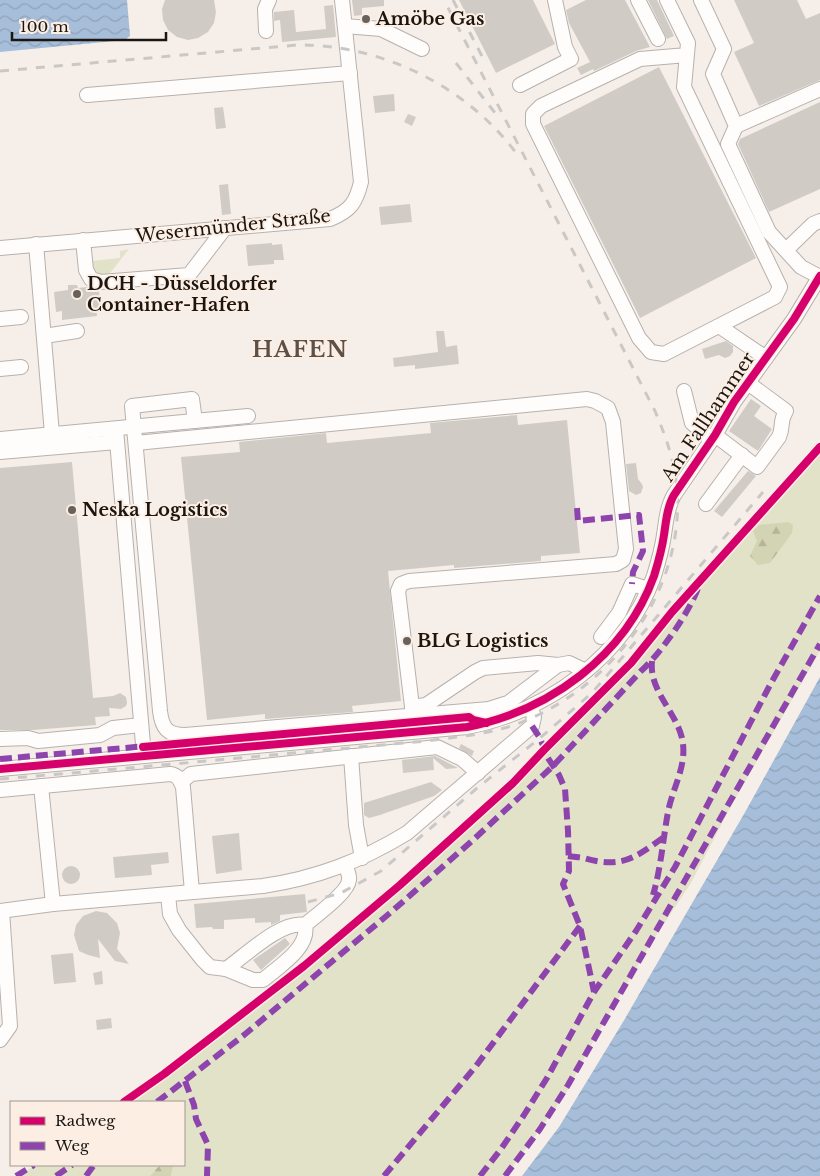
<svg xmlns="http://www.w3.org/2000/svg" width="820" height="1176" viewBox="0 0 820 1176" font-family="'Libre Baskerville',serif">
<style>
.grass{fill:#e2e2c8}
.forest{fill:url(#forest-firs)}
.water{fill:url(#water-waves)}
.building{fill:#d1cbc6}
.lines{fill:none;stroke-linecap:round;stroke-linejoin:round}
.minor-casing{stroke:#b7b1ad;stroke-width:16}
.minor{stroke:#fefdfc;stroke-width:14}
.rail{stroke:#cac8c6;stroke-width:3;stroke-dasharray:9 9;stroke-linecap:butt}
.quiet{stroke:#8e44ad;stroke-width:6;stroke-dasharray:12 6;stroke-linecap:butt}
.cycleway-casing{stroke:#fceee3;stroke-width:11}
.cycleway{stroke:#d6006c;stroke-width:8}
.poi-dot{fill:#68625d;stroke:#fceee3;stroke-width:2}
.labels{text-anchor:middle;stroke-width:4;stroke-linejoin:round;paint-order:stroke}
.poi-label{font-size:18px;font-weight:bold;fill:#1b1612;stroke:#fceee3;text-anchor:start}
.street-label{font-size:18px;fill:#1b1612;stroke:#fceee3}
.district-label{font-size:22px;font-weight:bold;letter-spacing:1px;fill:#5c5047;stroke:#fceee3}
</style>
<defs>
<pattern id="forest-firs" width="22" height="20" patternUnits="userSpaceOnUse" patternTransform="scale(1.25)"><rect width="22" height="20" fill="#d3d4b4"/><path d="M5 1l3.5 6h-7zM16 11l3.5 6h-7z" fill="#b5b59a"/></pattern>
<pattern id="water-waves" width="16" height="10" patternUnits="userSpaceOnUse" patternTransform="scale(1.25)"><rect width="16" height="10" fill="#a6bed9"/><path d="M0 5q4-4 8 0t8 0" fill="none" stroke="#8ea3b9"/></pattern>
</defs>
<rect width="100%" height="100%" fill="#f6efe9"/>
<g class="grass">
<polygon points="129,249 107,277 95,271 92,261 120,258 120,251"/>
<polygon points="820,448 820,651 731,806 691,883 651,943 593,1042 565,1095 506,1176 171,1176 172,1165 184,1165 184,1102 123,1102 266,998 305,966 400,886 514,784 631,664 673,613"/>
<polygon points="36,1165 160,1165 150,1176 18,1176"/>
</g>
<g class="forest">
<polygon points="788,522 793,525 792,533 770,563 758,565 750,556 757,541 753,531 759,525"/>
<polygon points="160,1165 173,1165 171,1176 150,1176"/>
</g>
<g class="water">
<polygon points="0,0 127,0 130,36 125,40 0,52"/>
<polygon points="820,677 820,1176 522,1176 559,1127 623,1022 744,814"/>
</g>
<g class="building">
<polygon points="165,0 214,0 216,12 214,23 208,32 198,38 188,40 177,37 168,30 163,20 162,9"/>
<polygon points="352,0 384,0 384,6 362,8 362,15 354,16"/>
<polygon points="459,0 533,0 555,44 496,73"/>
<polygon points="586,0 625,0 650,47 636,51 594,71 593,69 581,75 577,68 590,62 569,23 566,10"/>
<polygon points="648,0 657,0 674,36 667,39"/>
<polygon points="734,0 797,0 806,19 820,13 820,80 759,106 734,52 754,43"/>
<polygon points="333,5 336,37 282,42 280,20 274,21 274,12 294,10 296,32 326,29 324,6"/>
<polygon points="659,67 756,258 640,318 544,126"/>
<polygon points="394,94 395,111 375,113 373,96"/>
<polygon points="820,102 820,189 769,212 738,144 740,139"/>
<polygon points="223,107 226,128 216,129 214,108"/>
<polygon points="408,114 416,117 412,126 404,122"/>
<polygon points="228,184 231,214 222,215 219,185"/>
<polygon points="410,204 412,222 381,225 379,207"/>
<polygon points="272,243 272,245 282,244 284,260 274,260 274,264 248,266 246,245"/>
<polygon points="68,285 77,285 78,288 87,287 95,289 95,291 99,290 100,308 96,308 97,316 62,320 62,311 56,312 54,292 68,290"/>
<polygon points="436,331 444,331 446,347 457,345 459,364 415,369 415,365 394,367 393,358 438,352"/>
<polygon points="726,341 733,346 733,352 730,356 725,358 719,355 705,359 702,349"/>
<polygon points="751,399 761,406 754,416 772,429 758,451 729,431"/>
<polygon points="517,415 518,425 567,420 580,553 541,556 541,561 454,568 454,565 388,571 401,701 352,706 353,712 265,719 265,714 207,720 181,457 240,452 239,442 326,433 327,443 431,433 430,423"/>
<polygon points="72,462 93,698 113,696 120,693 126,697 127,703 126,706 121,709 109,708 110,716 95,717 96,725 33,730 0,730 0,468"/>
<polygon points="636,463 638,479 642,484 643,487 641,493 636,495 629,491 626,464"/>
<polygon points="748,471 756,476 722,517 714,511"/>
<polygon points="461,744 474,751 472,756 459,748"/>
<polygon points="435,756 458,768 446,769 433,758 434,770 403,773 402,760"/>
<polygon points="431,782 442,790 434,796 380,815 369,818 364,815 364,803"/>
<polygon points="239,833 242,870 216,874 212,836"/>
<polygon points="168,852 169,863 151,865 152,875 115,878 113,857"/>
<circle cx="71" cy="875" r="9"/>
<polygon points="305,894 307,912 280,915 280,921 271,925 271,922 255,923 255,918 224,920 224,929 213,929 212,927 196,928 194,904"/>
<polygon points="96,911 107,913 117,923 120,933 117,949 129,964 115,961 98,939 100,958 88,955 79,951 74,935 76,925 83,916"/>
<polygon points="285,938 290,944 261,970 253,960"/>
<polygon points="73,953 76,982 54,984 51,955"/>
<polygon points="102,971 103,984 95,985 93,973"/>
<polygon points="111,1018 112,1028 97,1030 96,1020"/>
</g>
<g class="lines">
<g class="minor-casing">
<g id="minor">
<polyline points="638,0 658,39"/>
<polyline points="667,0 688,43 684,87 780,287 775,297 664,354 651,352 639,338 533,124 533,114 541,106 640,59 687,55"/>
<polyline points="701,0 724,49 713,74 736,126 728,144 769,232 801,267 820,277"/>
<polyline points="345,26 381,29 422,49"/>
<polyline points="266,31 265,9 269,0"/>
<polyline points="520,85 571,59 565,47 555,0"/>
<polyline points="87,95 350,73"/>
<polyline points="736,126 820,89"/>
<polyline points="83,240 86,270 91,279 101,282 189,275 225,228"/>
<polyline points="36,244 52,434"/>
<path d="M0,248L330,219C350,211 356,203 361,182L342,0"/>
<polyline points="786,250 813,224 820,221"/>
<polyline points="0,319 21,317"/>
<polyline points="719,326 766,358"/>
<polyline points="44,336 77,331"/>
<polyline points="0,369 21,367"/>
<polyline points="684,391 692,423 712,440"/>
<path d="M195,421L192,399L132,406L160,711C162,728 167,735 185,735L489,709L508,703L558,665"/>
<polyline points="116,429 144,756"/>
<path d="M715,435L757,467L779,437C784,426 779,422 786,411L748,383"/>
<polyline points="0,439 248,416"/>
<polyline points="136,443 587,399 595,401 608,408 613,422 626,549 623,560 616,564 409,581 401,584 398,591 413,715"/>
<polyline points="0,452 117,442"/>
<polyline points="706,504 742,455"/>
<polyline points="601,637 619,613 632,584 648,589"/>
<polyline points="412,707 426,705 475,672 483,668 538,663 558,665 569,663 586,671"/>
<polyline points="0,739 28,738 38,741 100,735 113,728 141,725"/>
<polyline points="351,756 356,825 362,858"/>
<path d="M0,769L467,727C549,711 625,656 654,576C658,563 662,549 664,535C666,522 667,507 674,495L715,435L734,402L794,319L820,276"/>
<polyline points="181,782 191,774 437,747 462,759 478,773"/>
<polyline points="41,786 53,904"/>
<path d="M0,790L170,774C178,775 180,780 183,787L192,892"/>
<path d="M168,895L170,914L179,930L202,959L210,967L226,969L253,980H263C278,967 310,948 305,925C315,916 348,893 349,880C350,875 347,870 345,865"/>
<path d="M0,911L53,904L263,886C317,878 361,861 407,833L532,726L534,717L531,708"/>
<path d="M226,969C245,956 281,920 305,925"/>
<polyline points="0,1040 10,1026 2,911"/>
</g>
</g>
<use href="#minor" class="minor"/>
<g class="rail">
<polyline points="453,0 485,62"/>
<polyline points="456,63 499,118"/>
<path d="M0,71L297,45C382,44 469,87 519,157"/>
<path d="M0,779C109,770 218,760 326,750C360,747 393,744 426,741C455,737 483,735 511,726C607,694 685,594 677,490C675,462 666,437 655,411L444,0"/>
<polyline points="308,902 341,893 381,871 476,789 540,738 592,693 763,492"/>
</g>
<g class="quiet">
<polyline points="577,508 578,521 639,515 643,551 633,572 632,584"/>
<path d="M652,661C649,691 675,710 682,738C688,765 673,786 668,812C663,839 661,868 653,895"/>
<polyline points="532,726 540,738 548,758 559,775 565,789 568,831 569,871 563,884 580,926 594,992"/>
<polyline points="0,759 147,746"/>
<path d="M568,856C574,857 579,857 584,858C621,869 635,858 664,837"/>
<polyline points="185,1081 194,1105 196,1119 208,1145 207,1176"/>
<path d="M157,1102L244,1035L390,913L473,840L553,766L641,671C660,654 689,613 698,588"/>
<polyline points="16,1176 34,1165"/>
<polyline points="56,1176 72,1165"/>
<polyline points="86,1176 94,1165"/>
<polyline points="384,1176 476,1066 580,926"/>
<polyline points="480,1176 501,1149 524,1115 547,1078 594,992 636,931 675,867 770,685 820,596"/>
<polyline points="505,1176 540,1129 568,1085 820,644"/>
</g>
<g class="cycleway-casing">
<g id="cycleway">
<polyline points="143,747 469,717 473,720 486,723"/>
<path d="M0,769L467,727C549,711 625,656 654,576C658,563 662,549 664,535C666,522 667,507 674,495L715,435L734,402L794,319L820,276"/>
<polyline points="124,1102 164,1074 304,966 400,885 513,783 544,750 631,663 672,612 820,447"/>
</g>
</g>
<use href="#cycleway" class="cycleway"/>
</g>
<g class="poi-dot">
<circle cx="366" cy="19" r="5"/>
<circle cx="77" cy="294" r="5"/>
<circle cx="72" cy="510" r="5"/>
<circle cx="407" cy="641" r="5"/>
</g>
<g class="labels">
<g class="poi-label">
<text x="376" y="25">Amöbe Gas</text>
<text x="87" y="290">DCH - Düsseldorfer<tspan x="87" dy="21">Container-Hafen</tspan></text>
<text x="82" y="516">Neska Logistics</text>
<text x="417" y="647">BLG Logistics</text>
</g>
<g class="street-label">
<text transform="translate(233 226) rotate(-6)" y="6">Wesermünder Straße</text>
<text transform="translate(708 417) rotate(-56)" y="6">Am Fallhammer</text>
</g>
<g class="district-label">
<text x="300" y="357">HAFEN</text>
</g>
</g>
<rect x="10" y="1101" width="175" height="65" fill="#fceee3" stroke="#a2988f"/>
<rect x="20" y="1117" width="25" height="8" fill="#d6006c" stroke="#a2988f"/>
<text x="55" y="1126" font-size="15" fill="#1b1612">Radweg</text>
<rect x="20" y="1142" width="25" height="8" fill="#8e44ad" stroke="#a2988f"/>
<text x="55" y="1151" font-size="15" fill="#1b1612">Weg</text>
<path d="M12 32v8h154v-8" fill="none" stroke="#1b1612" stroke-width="2.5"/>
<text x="20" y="32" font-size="15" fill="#1b1612" stroke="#fceee3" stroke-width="4" paint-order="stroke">100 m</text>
</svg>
